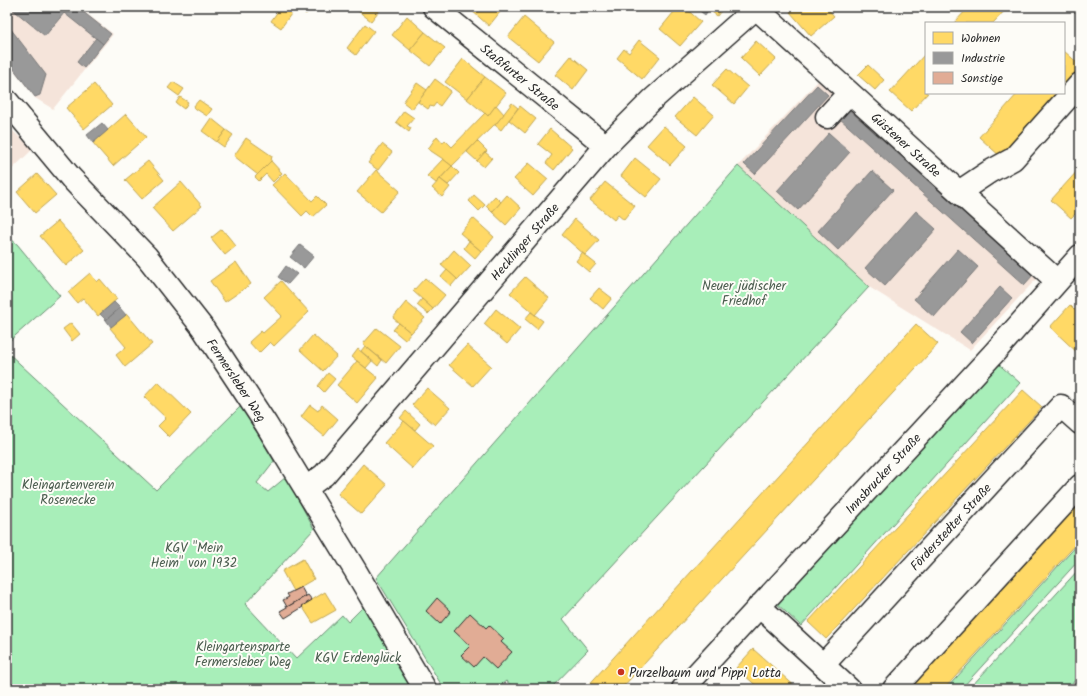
<svg xmlns="http://www.w3.org/2000/svg" width="1087" height="696" viewBox="0 0 1087 696" font-family="Kalam,sans-serif">
<style>
.built{fill:#f5e4da}
.green{fill:#a8eeb9;stroke:#6a8c72}
.homes{fill:#ffd966;stroke:#bfa554}
.industry{fill:#999;stroke:#787878}
.building{fill:#e1ac95;stroke:#2b2b2b}
.lines{fill:none;stroke-linecap:round;stroke-linejoin:round}
.minor-casing{stroke:#2b2b2b;stroke-width:25}
.minor{stroke:#fdfcf7;stroke-width:22}
.poi-dot{fill:#c8321e;stroke:#fdfcf7;stroke-width:1.5}
.labels{text-anchor:middle;stroke-width:4;stroke-linejoin:round;paint-order:stroke}
.street-label{font-size:13px;fill:#2b2b2b;stroke:#fdfcf7}
.park-label{font-size:13px;fill:#4a5c4e;stroke:#fdfcf7}
.poi-label{font-size:13px;fill:#2b2b2b;stroke:#fdfcf7;text-anchor:start}
</style>
<rect width="100%" height="100%" fill="#fdfcf7"/>
<filter id="ink" filterUnits="userSpaceOnUse"><feTurbulence type="fractalNoise" baseFrequency=".025" numOctaves="2"/><feDisplacementMap in="SourceGraphic" scale="8" xChannelSelector="R" yChannelSelector="G"/><feConvolveMatrix kernelMatrix="1 2 1 2 8 2 1 2 1" color-interpolation-filters="sRGB"/></filter>
<g filter="url(#ink)">
<g class="built">
<polygon points="7,7 78,7 113,34 53,109 35,98 7,61"/>
<polygon points="818,81 1039,276 970,350 869,287 738,166"/>
<polygon points="7,126 33,149 7,174"/>
</g>
<g class="green">
<polygon points="738,166 869,287 563,619 588,650 550,689 516,689 506,681 496,689 444,689 376,578"/>
<polygon points="7,236 17,244 60,296 7,343"/>
<polygon points="7,352 156,490 241,406 274,461 257,483 268,492 286,477 314,529 245,604 296,659 342,615 348,622 365,605 415,689 7,689"/>
<polygon points="994,360 1020,383 801,626 775,602"/>
<polygon points="1080,542 1080,559 961,689 946,689"/>
<polygon points="1080,568 1080,675 1067,689 969,689"/>
</g>
<g class="homes">
<polygon points="281,7 296,7 281,28 271,21"/>
<polygon points="297,7 311,7 306,14"/>
<polygon points="353,7 382,7 371,21"/>
<polygon points="473,7 504,7 489,26 471,10"/>
<polygon points="678,7 684,7 701,22 680,46 660,29"/>
<polygon points="706,7 724,7 717,16"/>
<polygon points="796,7 826,7 834,16 811,36 790,12"/>
<polygon points="969,7 1008,7 993,23 954,23"/>
<polygon points="407,16 425,32 410,50 392,35"/>
<polygon points="524,17 554,42 538,61 508,37"/>
<polygon points="365,24 374,31 356,55 347,48"/>
<polygon points="425,32 445,48 430,66 410,50"/>
<polygon points="639,40 660,57 642,79 617,58 624,49 629,53"/>
<polygon points="756,41 776,59 760,76 741,58"/>
<polygon points="1064,51 1080,65 1080,70 1064,88"/>
<polygon points="926,53 926,93 928,93 911,111 890,92"/>
<polygon points="571,56 588,70 573,90 555,75"/>
<polygon points="463,59 485,77 467,99 445,82"/>
<polygon points="868,65 884,80 875,90 858,75"/>
<polygon points="727,69 748,87 734,104 712,85"/>
<polygon points="485,77 506,93 488,116 467,99"/>
<polygon points="435,79 451,91 440,106 436,103 433,107 430,106 428,109 418,102"/>
<polygon points="173,82 184,89 179,96 168,88"/>
<polygon points="417,83 427,90 412,109 403,102"/>
<polygon points="94,84 112,105 84,129 66,108"/>
<polygon points="1018,93 1059,93 1002,158 979,137"/>
<polygon points="180,97 188,102 184,109 176,103"/>
<polygon points="693,97 714,115 697,135 675,117"/>
<polygon points="199,100 212,109 207,116 193,107"/>
<polygon points="512,103 518,108 501,130 495,125"/>
<polygon points="496,105 504,114 495,125 494,125 452,166 443,159 428,149 437,136 443,143 445,140 452,147 485,113 488,116"/>
<polygon points="520,106 536,119 525,133 509,120"/>
<polygon points="404,111 414,118 407,126 411,128 409,132 396,122"/>
<polygon points="126,114 146,137 113,166 93,143"/>
<polygon points="211,118 226,130 217,142 202,131"/>
<polygon points="664,126 687,146 670,165 647,145"/>
<polygon points="550,129 572,148 554,170 546,163 552,155 538,144"/>
<polygon points="226,130 233,135 224,147 217,142"/>
<polygon points="246,138 272,156 271,161 258,175 234,156"/>
<polygon points="477,141 487,151 477,161 467,152"/>
<polygon points="382,144 392,152 378,170 368,163"/>
<polygon points="485,152 492,158 484,167 477,161"/>
<polygon points="635,158 661,179 646,197 621,176"/>
<polygon points="443,159 452,166 436,183 427,176"/>
<polygon points="148,161 164,180 142,199 125,180"/>
<polygon points="271,161 282,173 273,182 266,174 259,181 255,177"/>
<polygon points="529,163 548,179 533,196 514,179"/>
<polygon points="452,166 459,173 448,185 440,179"/>
<polygon points="1080,168 1080,209 1071,218 1051,200"/>
<polygon points="376,170 400,191 381,212 357,192"/>
<polygon points="285,173 312,201 317,196 326,205 313,217 307,211 302,216 272,185"/>
<polygon points="37,174 56,195 35,213 17,192"/>
<polygon points="440,179 450,187 442,197 432,188"/>
<polygon points="181,182 202,206 173,231 152,208"/>
<polygon points="605,182 635,206 624,220 618,215 614,220 590,200"/>
<polygon points="474,195 485,205 479,211 469,201"/>
<polygon points="507,195 521,208 506,225 492,212"/>
<polygon points="495,196 501,202 492,212 486,206"/>
<polygon points="473,218 494,237 482,252 460,233"/>
<polygon points="575,219 599,240 585,255 562,235"/>
<polygon points="58,221 84,250 66,266 40,236"/>
<polygon points="222,229 236,246 225,255 211,238"/>
<polygon points="469,241 481,251 475,258 464,248"/>
<polygon points="454,250 471,266 458,280 441,265"/>
<polygon points="582,253 596,264 589,272 576,261"/>
<polygon points="236,262 251,284 225,302 210,281"/>
<polygon points="447,270 457,279 451,286 441,277"/>
<polygon points="90,273 97,282 100,279 117,299 98,316 83,298 77,303 68,292"/>
<polygon points="525,277 549,298 535,315 510,293"/>
<polygon points="425,278 445,295 433,309 413,291"/>
<polygon points="281,281 309,312 274,346 270,342 259,353 249,342 261,331 263,333 282,316 264,297"/>
<polygon points="599,288 612,298 603,309 590,298"/>
<polygon points="422,299 433,309 428,314 417,305"/>
<polygon points="406,302 425,318 411,333 393,318"/>
<polygon points="1070,305 1080,315 1080,355 1050,327"/>
<polygon points="496,309 520,329 507,344 484,324"/>
<polygon points="531,312 543,321 537,329 525,319"/>
<polygon points="127,314 152,344 125,367 116,355 126,347 110,328"/>
<polygon points="71,323 80,334 72,341 63,329"/>
<polygon points="399,323 411,333 405,340 393,330"/>
<polygon points="916,324 938,344 621,689 585,689"/>
<polygon points="377,328 400,346 386,363 363,344"/>
<polygon points="313,335 337,356 323,371 300,350"/>
<polygon points="467,345 491,366 473,386 449,365"/>
<polygon points="365,346 382,360 378,366 361,351"/>
<polygon points="358,349 372,361 366,368 352,357"/>
<polygon points="357,361 378,378 357,403 337,385"/>
<polygon points="328,373 335,379 324,392 318,386"/>
<polygon points="158,382 191,414 169,437 158,426 166,418 144,397"/>
<polygon points="427,388 450,408 435,425 412,405"/>
<polygon points="1023,390 1042,407 826,639 808,622"/>
<polygon points="310,405 318,411 322,405 338,419 324,436 301,417"/>
<polygon points="406,411 420,424 415,430 400,418"/>
<polygon points="404,421 433,446 413,469 384,443"/>
<polygon points="363,464 387,485 361,514 338,494"/>
<polygon points="1080,501 1080,540 944,689 909,689"/>
<polygon points="303,559 314,579 293,591 282,571"/>
<polygon points="325,592 336,610 313,623 302,606"/>
<polygon points="753,649 798,689 760,689 736,668"/>
<polygon points="1080,678 1080,689 1070,689"/>
</g>
<g class="industry">
<polygon points="10,7 69,7 45,36"/>
<polygon points="69,7 77,7 111,34 103,44 64,13"/>
<polygon points="695,7 706,7 709,9 705,15"/>
<polygon points="7,24 46,75 40,95 35,97 7,60"/>
<polygon points="96,38 103,44 84,68 77,62"/>
<polygon points="817,85 828,95 755,174 744,164"/>
<polygon points="846,107 1033,275 1024,285 838,117"/>
<polygon points="102,123 108,130 93,143 87,135"/>
<polygon points="829,133 850,152 798,210 777,191"/>
<polygon points="872,171 893,190 838,250 818,231"/>
<polygon points="916,211 936,229 885,286 865,268"/>
<polygon points="300,245 314,256 304,268 290,257"/>
<polygon points="958,249 978,267 934,317 914,299"/>
<polygon points="286,266 297,274 288,284 278,277"/>
<polygon points="1000,287 1012,298 972,343 960,332"/>
<polygon points="114,302 120,308 106,320 100,314"/>
<polygon points="120,308 126,315 111,327 106,320"/>
</g>
<g class="building">
<polygon points="301,587 306,596 287,607 283,600 289,597 287,594"/>
<polygon points="308,595 312,600 302,606 303,607 285,618 280,611"/>
<polygon points="437,598 451,611 440,624 426,611"/>
<polygon points="470,613 486,628 489,625 504,639 501,642 512,652 496,669 483,657 474,667 461,655 470,646 454,631"/>
</g>
<g class="lines">
<g class="minor-casing">
<g id="minor">
<path id="s1" d="M434,7L606,146"/>
<path id="s2" d="M756,8L1057,281"/>
<path id="s3" d="M7,101L71,178L147,257L202,327L266,424L355,570L425,689"/>
<polyline points="827,117 849,93"/>
<polyline points="959,192 989,172 1013,159 1080,84"/>
<path id="s4" d="M306,488L324,475L606,146L652,100L757,7"/>
<polyline points="759,606 849,689"/>
<path id="s5" d="M823,665L1061,406L1080,423"/>
<path id="s6" d="M683,689L994,353L1080,256"/>
<polyline points="894,689 1080,486"/>
</g>
</g>
<use href="#minor" class="minor"/>
</g>
</g>
<circle class="poi-dot" cx="621" cy="672" r="4"/>
<g class="labels">
<g class="street-label">
<text dy="5" stroke="none"><textPath href="#s1" startOffset="111">Staßfurter Straße</textPath></text>
<text dy="5" stroke="none"><textPath href="#s2" startOffset="203">Güstener Straße</textPath></text>
<text dy="5" stroke="none"><textPath href="#s4" startOffset="330">Hecklinger Straße</textPath></text>
<text dy="5" stroke="none"><textPath href="#s3" startOffset="362">Fermersleber Weg</textPath></text>
<text dy="5" stroke="none"><textPath href="#s6" startOffset="294">Innsbrucker Straße</textPath></text>
<text dy="5" stroke="none"><textPath href="#s5" startOffset="188">Förderstedter Straße</textPath></text>
</g>
<g class="park-label">
<text x="744" y="290">Neuer jüdischer<tspan x="744" dy="15">Friedhof</tspan></text>
<text x="68" y="489">Kleingartenverein<tspan x="68" dy="15">Rosenecke</tspan></text>
<text x="194" y="552">KGV "Mein<tspan x="194" dy="15">Heim" von 1932</tspan></text>
<text x="243" y="651">Kleingartensparte<tspan x="243" dy="15">Fermersleber Weg</tspan></text>
<text x="358" y="662">KGV Erdenglück</text>
</g>
<g class="poi-label">
<text x="629" y="677">Purzelbaum und Pippi Lotta</text>
</g>
</g>
<rect width="1087" height="696" fill="none" stroke="#fdfcf7" stroke-width="24"/>
<rect x="12" y="12" width="1063" height="672" fill="none" stroke="#2b2b2b" stroke-width="1.5" filter="url(#ink)"/>
<rect x="925" y="22" width="140" height="72" fill="#fdfcf7" stroke="#a9a8a5"/>
<rect x="933" y="32" width="20" height="12" fill="#ffd966" stroke="#a9a8a5"/>
<text x="961" y="42" font-size="12" fill="#2b2b2b">Wohnen</text>
<rect x="933" y="52" width="20" height="12" fill="#999999" stroke="#a9a8a5"/>
<text x="961" y="62" font-size="12" fill="#2b2b2b">Industrie</text>
<rect x="933" y="72" width="20" height="12" fill="#e1ac95" stroke="#a9a8a5"/>
<text x="961" y="82" font-size="12" fill="#2b2b2b">Sonstige</text>
</svg>
